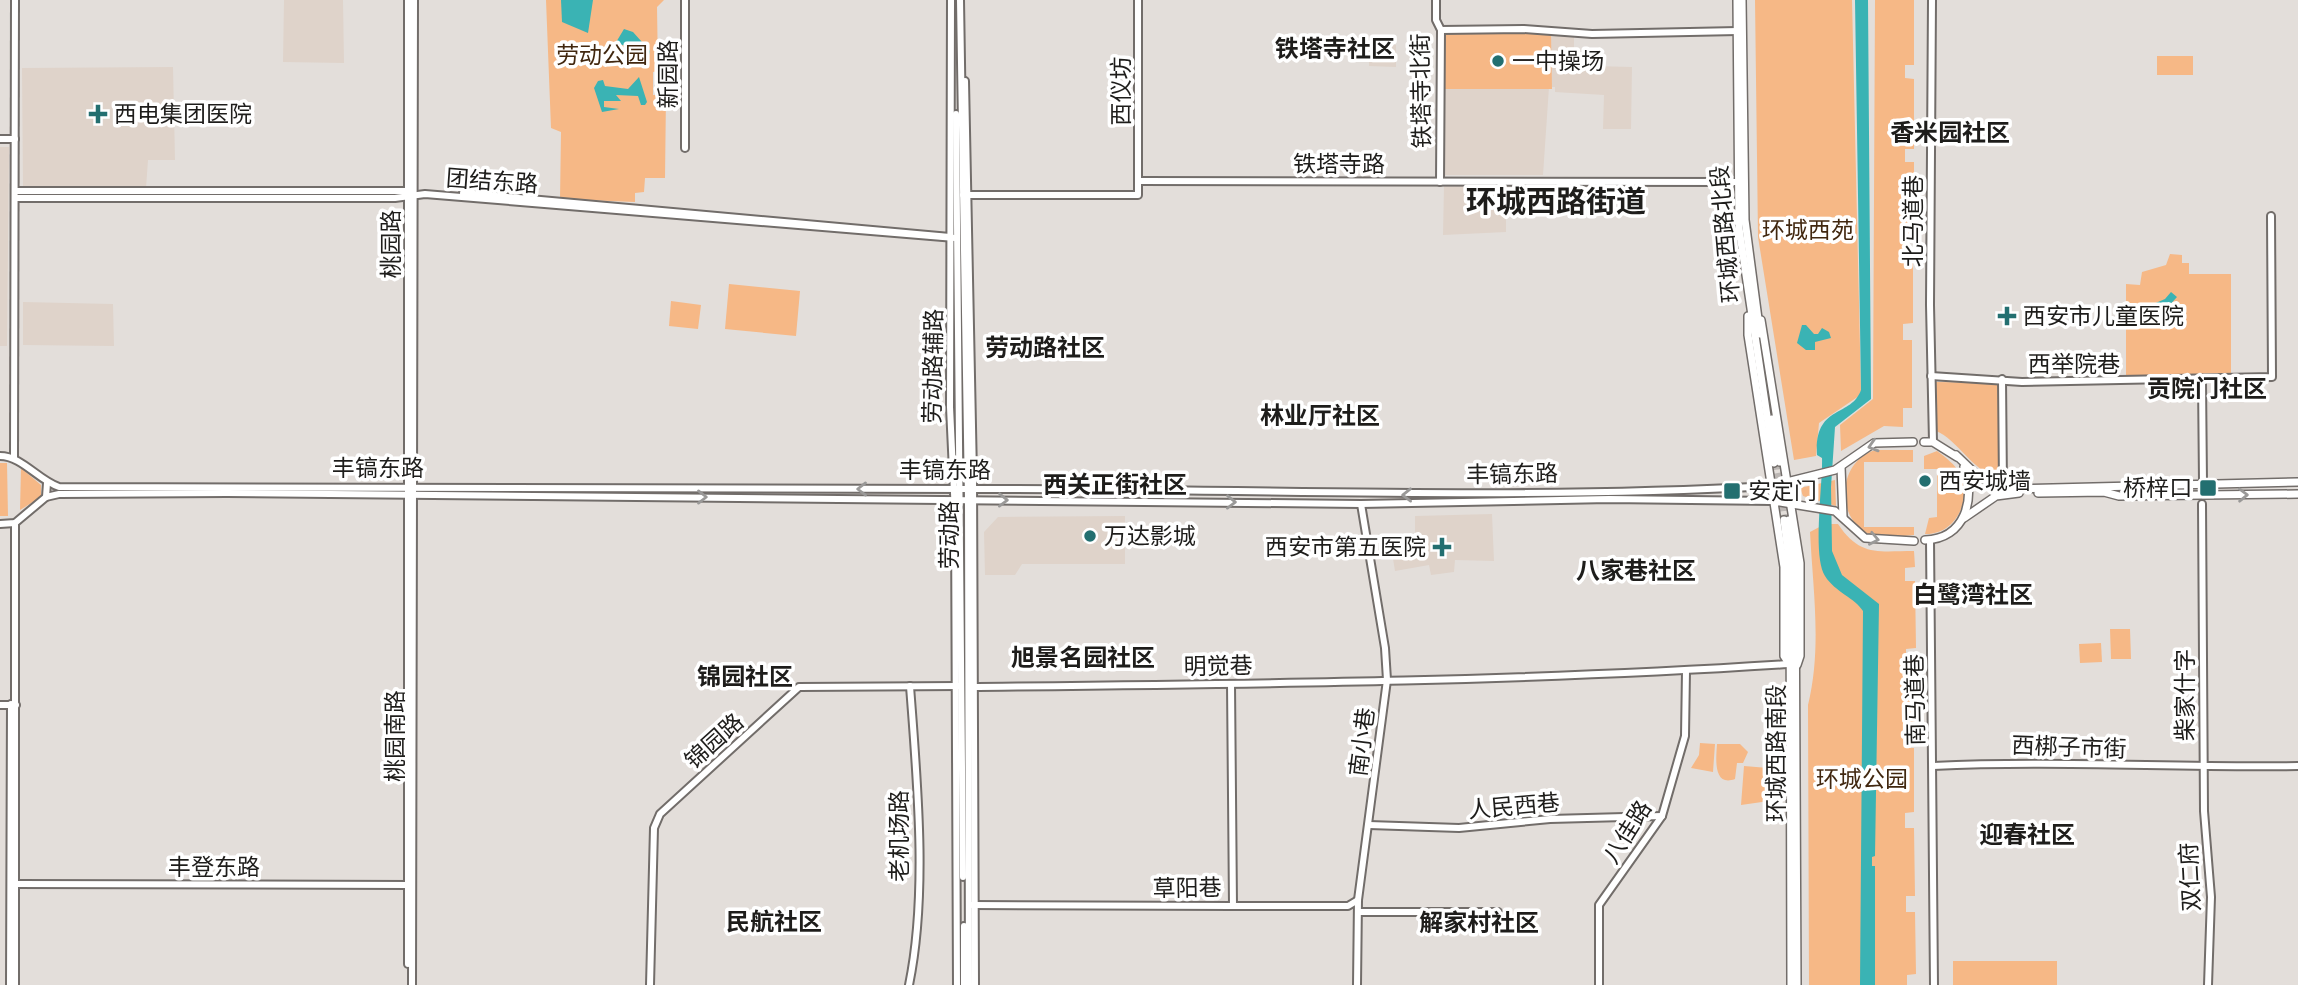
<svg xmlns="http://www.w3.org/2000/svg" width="2298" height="985" viewBox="0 0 2298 985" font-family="'Noto Sans','Noto Sans SC',sans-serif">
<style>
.built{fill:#dfd3ca}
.green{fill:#f6b886}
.water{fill:#3ab3b4}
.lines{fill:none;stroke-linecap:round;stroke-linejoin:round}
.primary-tunnel{stroke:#bcb7b4;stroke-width:7;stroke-dasharray:7 3.5;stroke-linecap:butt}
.secondary-casing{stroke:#726d6a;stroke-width:10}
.primary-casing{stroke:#726d6a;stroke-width:10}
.secondary{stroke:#fff;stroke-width:6}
.primary{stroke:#fff;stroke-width:7}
.oneway{stroke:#9a9998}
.poi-dot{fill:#236f70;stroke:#fff;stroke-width:2.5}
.labels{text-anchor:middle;stroke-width:7;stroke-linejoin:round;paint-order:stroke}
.park-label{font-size:23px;fill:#41270f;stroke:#fff}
.poi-label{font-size:23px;fill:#1e1d1b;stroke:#fff;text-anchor:start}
.street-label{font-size:23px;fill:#1e1d1b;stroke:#fff}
.neighbourhood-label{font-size:24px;font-weight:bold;fill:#1e1d1b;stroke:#fff}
.district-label{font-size:30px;font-weight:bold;fill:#1e1d1b;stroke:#fff}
</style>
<rect width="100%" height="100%" fill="#e3deda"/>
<g class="built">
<polygon points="284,0 343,0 344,63 283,62"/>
<polygon points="1444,33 1574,33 1574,62 1556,61 1555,53 1555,65 1632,67 1631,129 1603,129 1604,95 1555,92 1555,87 1549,87 1543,175 1444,175"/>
<polygon points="1369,44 1396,45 1396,67 1369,66"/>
<polygon points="173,67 175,160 148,160 146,188 23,186 22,68"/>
<polygon points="0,147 9,147 7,346 0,346"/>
<polygon points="1444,186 1517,187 1517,210 1506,211 1506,232 1443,235"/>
<polygon points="23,302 113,304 114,346 23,345"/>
<polygon points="1492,514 1494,561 1455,560 1454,572 1431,575 1429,565 1395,571 1389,534 1415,535 1415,516"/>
<polygon points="1125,516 1125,564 1022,564 1015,575 985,575 984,532 998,517"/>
</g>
<g class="green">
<polygon points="546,0 664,0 657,7 658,71 653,72 653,95 666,95 665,178 645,178 644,192 635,193 635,202 560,199 561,132 551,128"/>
<polygon points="1755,0 1852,0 1861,391 1859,396 1819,423 1816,456 1794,460 1758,237"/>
<polygon points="1875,0 1914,0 1914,65 1905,65 1905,78 1914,79 1914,149 1905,149 1905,162 1914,162 1914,236 1904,236 1904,251 1913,251 1913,323 1903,324 1903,340 1912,340 1912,408 1903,408 1903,427 1884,426 1841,451 1840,425 1873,399"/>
<polygon points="1444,33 1551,33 1552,89 1444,89"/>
<rect x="2157" y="56" width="36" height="19"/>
<polygon points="2170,254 2182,255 2182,263 2189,263 2189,274 2231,274 2231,374 2126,376 2126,284 2140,285 2142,272 2166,265"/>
<polygon points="729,284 800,291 796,336 725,329"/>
<polygon points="671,301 701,305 698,329 669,326"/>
<path d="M1936,382L1998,383V474C1978,479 1958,439 1936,431Z"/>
<path d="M1876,450H1913V462H1864V527H1914V535C1900,536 1878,540 1865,532C1834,513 1840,459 1876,450Z"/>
<path d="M1937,451C1945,457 1956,465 1960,474C1973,500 1955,535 1925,534L1929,518L1937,517V469H1924V456Z"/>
<polygon points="0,463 7,463 8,516 0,516"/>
<polygon points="21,468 41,485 41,497 20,510"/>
<polygon points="1835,480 1836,506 1803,496 1800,488"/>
<path d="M1825,524H1838C1860,557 1878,551 1914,551L1915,567L1905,568V581H1915L1916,648L1906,649V663L1915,664L1916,732L1905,733V748H1914V812L1905,813V828H1914L1915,896H1906V912H1915L1916,974L1907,975V985H1809L1808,705C1822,648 1813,590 1810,532Z"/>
<polygon points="2110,629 2130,629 2131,659 2111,659"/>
<polygon points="2101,643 2102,662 2080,663 2079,644"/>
<polygon points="1700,743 1715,744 1713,772 1691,768 1699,755"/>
<path d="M1717,744H1740L1748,752L1743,763H1737L1735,779C1713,787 1716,759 1717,744Z"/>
<polygon points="1744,766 1768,768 1767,783 1771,787 1769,801 1741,805"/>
<rect x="1953" y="961" width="104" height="24"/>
</g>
<g class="water">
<polygon points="561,0 593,0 588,33 562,22"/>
<path d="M1855,0H1868L1871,399L1835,427L1831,487L1832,551L1842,575L1879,604L1875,856L1872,857V866H1875V985H1860L1863,611C1855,598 1835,592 1825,576C1812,556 1823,485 1822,458L1817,455C1814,404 1851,418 1861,390Z"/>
<path d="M624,29L633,32L650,51L649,55C635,53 629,44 615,44Z"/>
<polygon points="639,77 647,102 645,105 641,105 638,96 616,95 621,101 604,101 604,107 619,109 602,112 594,88 598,81 603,80 605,86 628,89"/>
<polygon points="2171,292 2177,297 2167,308 2169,312 2162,317 2157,316 2151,305 2165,299"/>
<polygon points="1802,325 1806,325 1814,334 1818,334 1822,328 1829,332 1831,338 1815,342 1815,350 1806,350 1797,343"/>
</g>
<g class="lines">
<g class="primary-tunnel">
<polyline points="1780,462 1789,520"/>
<polyline points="1774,463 1784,520"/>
</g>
<g class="secondary-casing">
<g id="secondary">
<polyline points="408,0 408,964"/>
<polyline points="685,0 685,148"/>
<polyline points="951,0 950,407 955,514 957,985"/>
<polyline points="960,0 968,499 969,985"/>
<polyline points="1436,0 1436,20 1441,30 1440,182"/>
<polyline points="1932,0 1930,305 1933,442"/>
<polyline points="1441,30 1524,29 1592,34 1738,31"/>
<polyline points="965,81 973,475 975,985"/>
<polyline points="956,114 963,877"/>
<polyline points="0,139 15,139"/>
<polyline points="1139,181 1737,182"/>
<polyline points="15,191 411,191"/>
<polyline points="463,193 950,237"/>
<polyline points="963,195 1138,195 1138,0"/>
<polyline points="15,198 395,198 425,194 955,238"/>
<polyline points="1931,376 2022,382 2272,377 2271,216"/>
<polyline points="2002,379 2003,486"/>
<polyline points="2202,381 2203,482"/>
<path d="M0,456C22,456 38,480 59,487C362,487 666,490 970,489C1237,488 1503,501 1770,486"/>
<polyline points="14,458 15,0"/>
<polyline points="46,497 59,494 227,493 1361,504 1609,499 1773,501"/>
<polyline points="2202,504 2204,811 2211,897 2208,985"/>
<polyline points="0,524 15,523 46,497 47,483"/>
<polyline points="1930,540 1934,985"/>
<path d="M969,687C1243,684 1517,682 1789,664"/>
<polyline points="0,705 16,705"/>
<path d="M1933,766C2055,760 2176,768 2298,766"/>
<polyline points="1369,825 1459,828 1550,819 1662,816"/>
<polyline points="15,884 411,885"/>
<polyline points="972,905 1233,906 1231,684"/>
<polyline points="1233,906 1348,906 1358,900"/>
<polyline points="1359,912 1498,912"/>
<polyline points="964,926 964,985"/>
<polyline points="10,985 11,704"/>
<polyline points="15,985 15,523"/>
<polyline points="412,985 414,0"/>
<polyline points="650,985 654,828 660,814 799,687 959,686"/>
<path d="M909,985C928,893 917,780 910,686"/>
<polyline points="1357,985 1358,900 1387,680 1385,648 1361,504"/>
<polyline points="1599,985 1599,905 1662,816 1685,736 1686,671"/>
</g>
</g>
<g class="primary-casing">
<g id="primary">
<polyline points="1737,0 1739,228 1774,463"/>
<polyline points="1742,0 1745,220 1760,334"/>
<polyline points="1748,316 1748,335 1784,567 1784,656 1789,664"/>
<polyline points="1761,320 1800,563 1800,656 1797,665"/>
<polyline points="1772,419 1780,462"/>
<polyline points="1924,442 1933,442 1957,457"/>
<polyline points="1956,455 1980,478 2014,489 2298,482"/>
<polyline points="1841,467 1843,517"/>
<polyline points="1770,486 1835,470 1874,443 1913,442"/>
<polyline points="2038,493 2104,492 2119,496 2298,494"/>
<polyline points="1773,501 1835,511 1865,538 1914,541"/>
<polyline points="1964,518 1996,496 2019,493"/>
<polyline points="1784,520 1790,569 1791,985"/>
<polyline points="1789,520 1795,569 1797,985"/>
<path d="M1925,540C1965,539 1976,499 1964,467"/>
</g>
</g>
<use href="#secondary" class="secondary"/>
<use href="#primary" class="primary"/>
</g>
<defs><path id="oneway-chevron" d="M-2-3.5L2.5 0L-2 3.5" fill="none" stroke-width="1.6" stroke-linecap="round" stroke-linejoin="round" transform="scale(1.75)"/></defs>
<g class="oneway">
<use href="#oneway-chevron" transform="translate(1873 446) rotate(163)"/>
<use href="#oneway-chevron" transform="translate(862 489) rotate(-180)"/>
<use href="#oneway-chevron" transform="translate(1407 495) rotate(179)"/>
<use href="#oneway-chevron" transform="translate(2243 495) rotate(-1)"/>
<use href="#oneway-chevron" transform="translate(702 497)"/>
<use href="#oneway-chevron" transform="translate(1003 500) rotate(1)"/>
<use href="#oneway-chevron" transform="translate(1231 502) rotate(1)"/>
<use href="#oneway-chevron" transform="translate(1874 539) rotate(11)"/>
</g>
<g class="poi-dot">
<circle cx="1498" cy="61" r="7"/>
<path d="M94.5 103.5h7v7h7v7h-7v7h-7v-7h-7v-7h7z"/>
<path d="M2003.5 305.5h7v7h7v7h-7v7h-7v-7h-7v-7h7z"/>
<circle cx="1925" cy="481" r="7"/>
<rect x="2199" y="479" width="18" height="18" rx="3.5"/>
<rect x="1723" y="482" width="18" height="18" rx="3.5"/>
<circle cx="1090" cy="536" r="7"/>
<path d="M1438.5 536.5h7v7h7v7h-7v7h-7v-7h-7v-7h7z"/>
</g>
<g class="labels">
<g class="park-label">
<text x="602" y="63">劳动公园</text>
<text x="1808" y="238">环城西苑</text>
<text x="1862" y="787">环城公园</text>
</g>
<g class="poi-label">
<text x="1512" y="69">一中操场</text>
<text x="114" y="122">西电集团医院</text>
<text x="2023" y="324">西安市儿童医院</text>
<text x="1939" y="489">西安城墙</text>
<text x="2192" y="496" text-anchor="end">桥梓口</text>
<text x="1748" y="499">安定门</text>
<text x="1104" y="544">万达影城</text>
<text x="1426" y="555" text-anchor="end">西安市第五医院</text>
</g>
<g class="street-label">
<text transform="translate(668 74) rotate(-90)" y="8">新园路</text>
<text transform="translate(1121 91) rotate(-90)" y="8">西仪坊</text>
<text transform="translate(1421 91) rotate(-91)" y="8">铁塔寺北街</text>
<text x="1339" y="172">铁塔寺路</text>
<text transform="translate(492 181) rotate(4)" y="8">团结东路</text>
<text transform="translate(1913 221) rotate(-90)" y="8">北马道巷</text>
<text transform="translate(1725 234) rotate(-95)" y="8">环城西路北段</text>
<text transform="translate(391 244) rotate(-90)" y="8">桃园路</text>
<text x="2074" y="372">西举院巷</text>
<text transform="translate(933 366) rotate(-89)" y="8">劳动路辅路</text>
<text x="378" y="476">丰镐东路</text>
<text x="945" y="478">丰镐东路</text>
<text transform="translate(1512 474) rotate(-1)" y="8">丰镐东路</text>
<text transform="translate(949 535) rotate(-90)" y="8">劳动路</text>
<text transform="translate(1218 666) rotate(-1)" y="8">明觉巷</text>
<text transform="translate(2185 695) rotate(-90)" y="8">柴家什字</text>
<text transform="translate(1915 700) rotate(-91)" y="8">南马道巷</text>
<text transform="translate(395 736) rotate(-90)" y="8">桃园南路</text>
<text transform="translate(714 741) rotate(-42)" y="8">锦园路</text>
<text transform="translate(1362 742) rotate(-83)" y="8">南小巷</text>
<text transform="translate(2069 747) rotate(2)" y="8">西梆子市街</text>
<text transform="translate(1776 753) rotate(-90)" y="8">环城西路南段</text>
<text transform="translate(1514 806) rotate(-5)" y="8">人民西巷</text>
<text transform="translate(1627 832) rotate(-58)" y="8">八佳路</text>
<text transform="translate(899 836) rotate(-90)" y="8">老机场路</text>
<text x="214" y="875">丰登东路</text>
<text transform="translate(2190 877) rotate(-93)" y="8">双仁府</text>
<text transform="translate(1187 888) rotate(-1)" y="8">草阳巷</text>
</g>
<g class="neighbourhood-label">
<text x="1335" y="57">铁塔寺社区</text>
<text x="1950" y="141">香米园社区</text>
<text x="1045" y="356">劳动路社区</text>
<text x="2207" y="397">贡院门社区</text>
<text x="1320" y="424">林业厅社区</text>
<text x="1115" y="493">西关正街社区</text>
<text x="1636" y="579">八家巷社区</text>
<text x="1973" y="603">白鹭湾社区</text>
<text x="1083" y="666">旭景名园社区</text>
<text x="745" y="685">锦园社区</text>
<text x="2027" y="843">迎春社区</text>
<text x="774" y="930">民航社区</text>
<text x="1479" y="931">解家村社区</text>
</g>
<g class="district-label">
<text x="1556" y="212">环城西路街道</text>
</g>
</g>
</svg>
